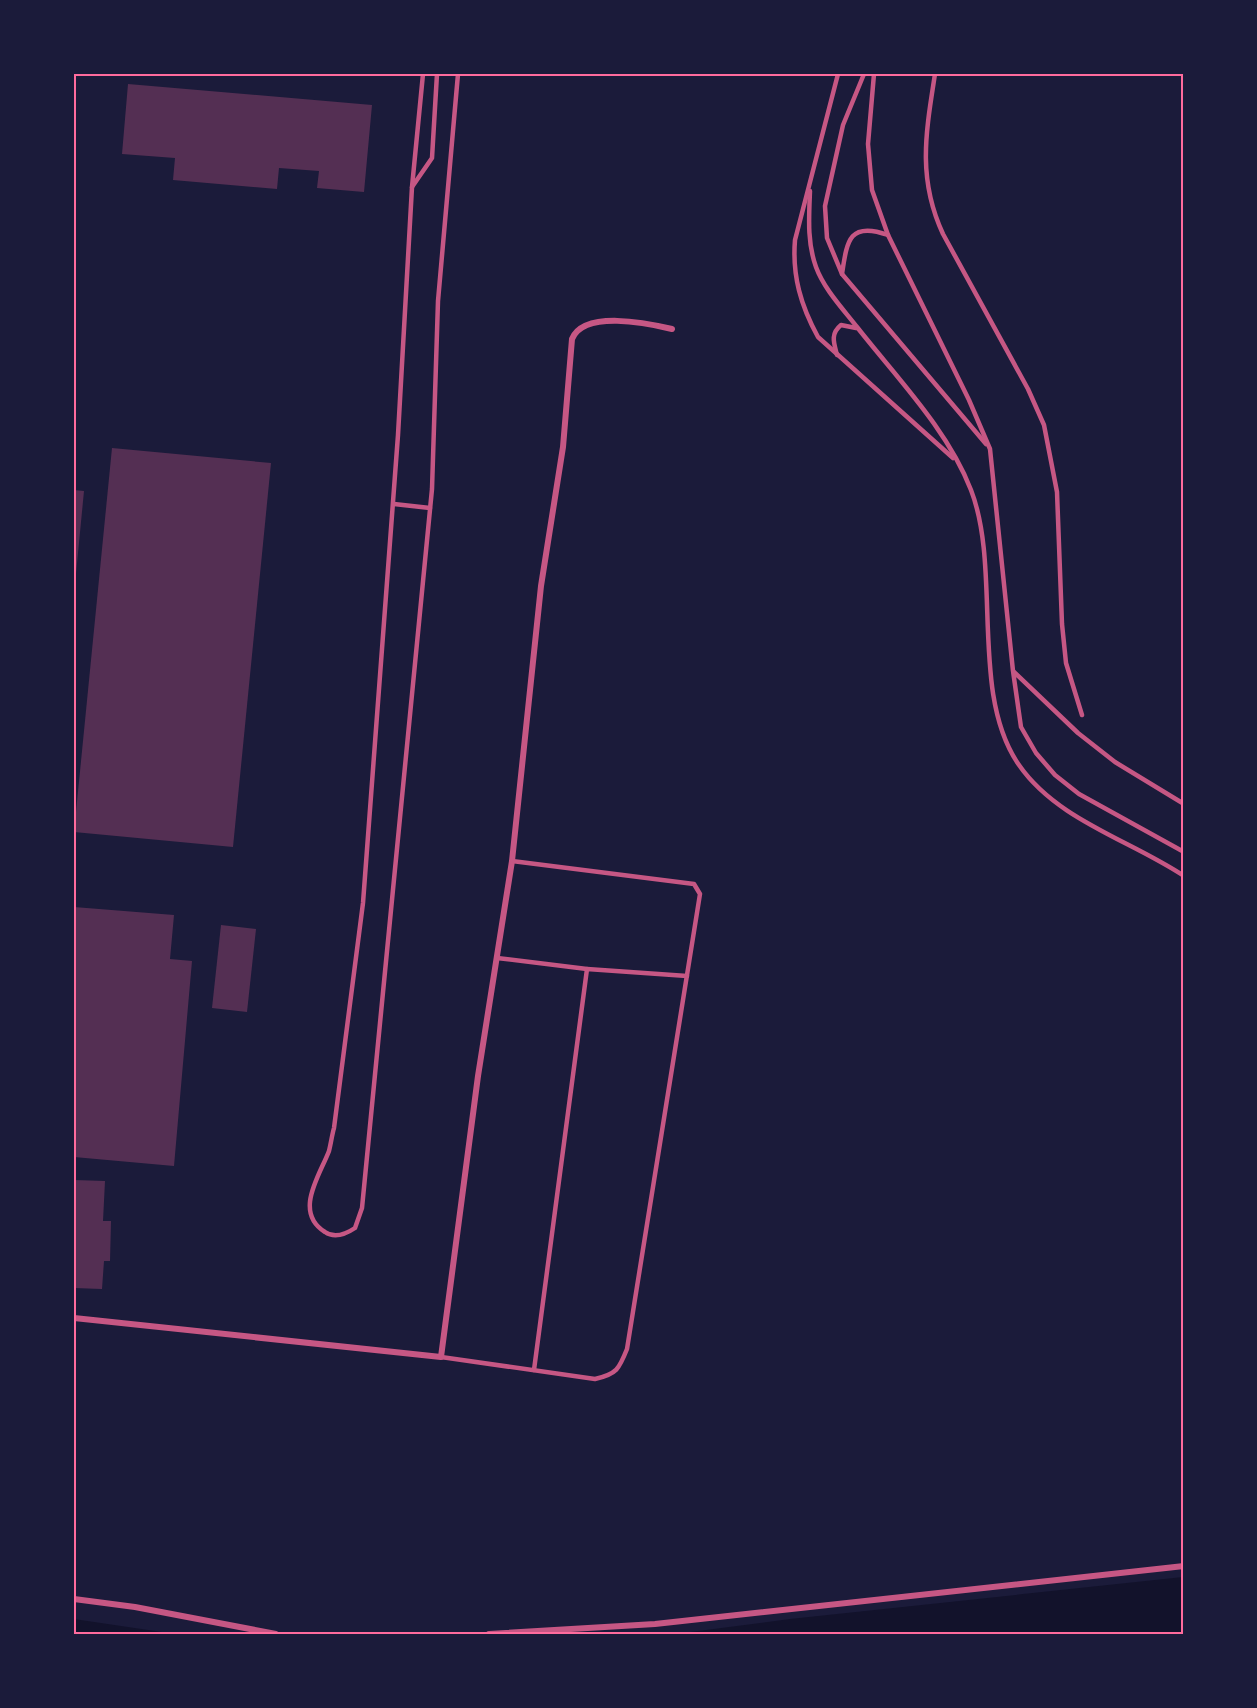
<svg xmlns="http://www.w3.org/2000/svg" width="1257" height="1708" viewBox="0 0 1257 1708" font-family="'Work Sans',sans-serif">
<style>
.water{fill:#12122b}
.building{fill:#542f53}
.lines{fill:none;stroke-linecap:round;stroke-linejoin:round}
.service{stroke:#c65784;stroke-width:4.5}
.minor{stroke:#c65784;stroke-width:6}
.neatline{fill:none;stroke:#ff6b9d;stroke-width:2}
</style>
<rect width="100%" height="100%" fill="#1b1b3a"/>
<g class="water">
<polygon points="1183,1577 1183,1634 675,1634 790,1619"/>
<polygon points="74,1619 175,1634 74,1634"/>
</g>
<g class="building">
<polygon points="128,84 372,105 364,192 317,188 319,171 279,168 277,189 173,180 175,158 122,154"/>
<polygon points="112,448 271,463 233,847 74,832"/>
<polygon points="74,490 84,491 75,584 74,584"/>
<polygon points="74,907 174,915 170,959 192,961 174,1166 74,1157"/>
<polygon points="221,925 256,929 247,1012 212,1008"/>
<polygon points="74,1180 105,1181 103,1221 111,1221 110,1261 104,1261 102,1289 74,1288"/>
</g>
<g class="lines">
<g class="service">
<path d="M423,74L412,187L398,435L363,903L334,1128C332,1135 331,1143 329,1151C320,1175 293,1212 325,1232C335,1239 346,1234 355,1228L362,1208L432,489L438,301L458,74"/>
<path d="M838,74L795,240C792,276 801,306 818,337L953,458"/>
<polyline points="864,74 843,125 825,206 827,238 842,274 986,444"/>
<polyline points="874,74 868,144 872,190 888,235 969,400 990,449 1013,671 1021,727 1036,753 1055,775 1079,794 1184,852"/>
<path d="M935,74C926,132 917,178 943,234L1028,389L1044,425L1057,492L1062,624L1066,663L1082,715"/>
<polyline points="412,187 432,158 437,74"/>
<path d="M810,191C809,217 807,242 816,267C824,289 843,309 857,327C897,378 948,430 971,490C1002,570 969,694 1019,765C1057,820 1130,840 1184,876"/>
<path d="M842,274C847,241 849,221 888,235"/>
<path d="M837,355C834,343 830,334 841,325L856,328"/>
<polyline points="394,504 430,508"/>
<polyline points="1014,672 1078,733 1115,762 1184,804"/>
<polyline points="497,958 587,969"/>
<path d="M441,1357L595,1379C617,1374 619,1369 627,1349L700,894L694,884L512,861"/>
<polyline points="534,1370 587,969 687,976"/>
</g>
<g class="minor">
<path d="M74,1318L441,1357L478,1076L512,861L541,586L563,447L572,339C584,310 647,323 672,329"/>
<polyline points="74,1599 135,1607 276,1634"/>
<polyline points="489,1634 655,1624 1184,1566"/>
</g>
</g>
<rect width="1257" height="1708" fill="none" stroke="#1b1b3a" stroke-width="150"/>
<rect x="75" y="75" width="1107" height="1558" class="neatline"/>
</svg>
